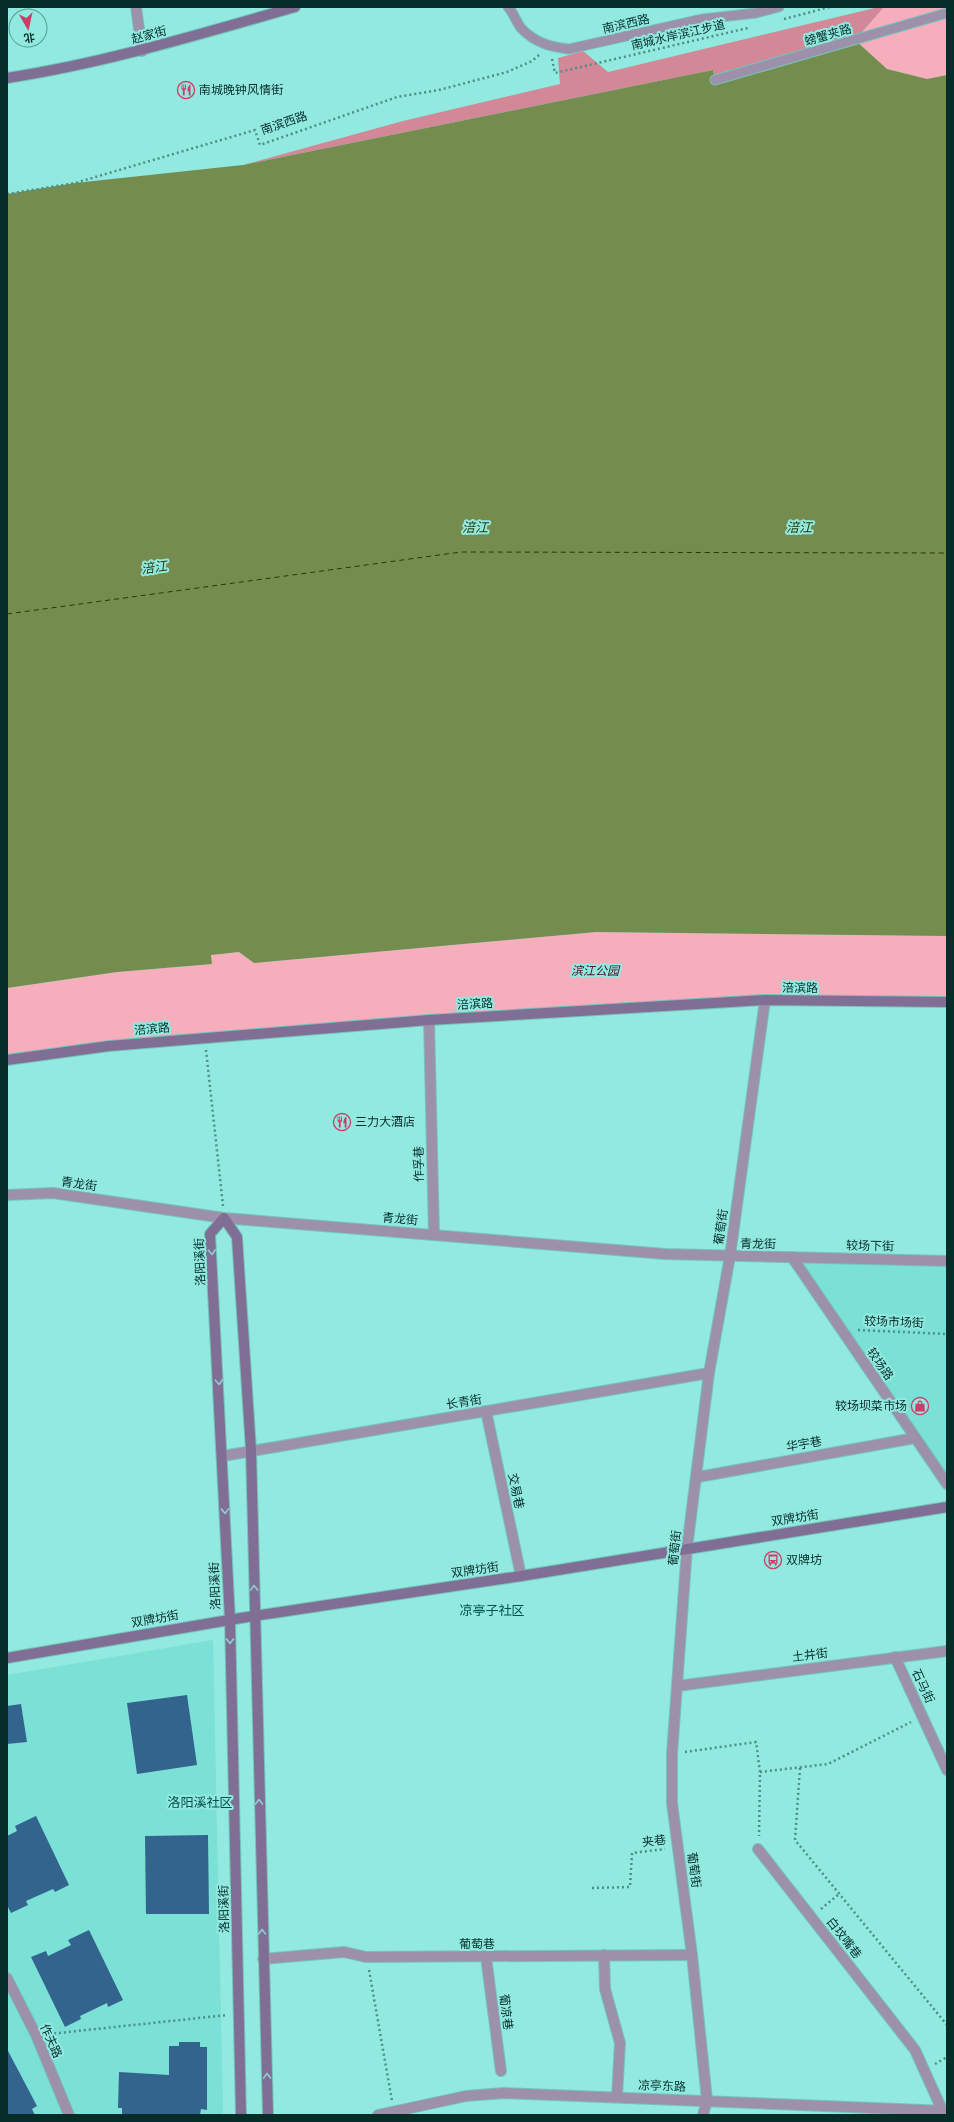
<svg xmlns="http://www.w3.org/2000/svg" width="954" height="2122" viewBox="0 0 954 2122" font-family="'Libre Baskerville','Noto Sans SC',serif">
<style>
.built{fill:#7be0d5}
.green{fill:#f6aebc}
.forest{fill:#d28897}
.water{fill:#748c4d}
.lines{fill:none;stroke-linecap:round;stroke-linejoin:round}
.ferry{stroke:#283807;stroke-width:1;stroke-dasharray:5 4;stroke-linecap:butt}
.building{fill:#33648e}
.lane-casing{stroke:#75c3bb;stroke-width:11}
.street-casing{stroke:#75c3bb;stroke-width:12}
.secondary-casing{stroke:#75c3bb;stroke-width:12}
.path{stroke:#4d8e87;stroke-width:2.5;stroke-dasharray:2 3;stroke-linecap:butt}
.lane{stroke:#9d90ab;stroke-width:9}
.street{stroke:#9d90ab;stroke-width:10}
.secondary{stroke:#816e95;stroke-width:10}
.oneway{stroke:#8ed0d0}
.labels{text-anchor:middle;stroke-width:4;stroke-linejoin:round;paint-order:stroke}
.street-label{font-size:12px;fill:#062d2a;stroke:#91e9df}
.poi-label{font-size:12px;fill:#062d2a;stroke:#91e9df;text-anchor:start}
.park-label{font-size:12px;font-style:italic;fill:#500d23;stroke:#91e9df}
.water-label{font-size:13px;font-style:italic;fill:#283807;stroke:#91e9df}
.neighbourhood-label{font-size:13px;fill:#01524d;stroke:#91e9df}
</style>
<rect width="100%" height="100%" fill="#91e9df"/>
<g class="built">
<polygon points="792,1257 947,1261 947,1484"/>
<polygon points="213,1640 223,2115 7,2115 7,1675"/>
</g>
<g class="green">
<polygon points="884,7 947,7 947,75 927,79 887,69 855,40"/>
<polygon points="596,932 947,936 947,1002 765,1000 429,1020 7,1060 7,988 117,972 212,964 211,955 239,952 254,963"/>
</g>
<polygon class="forest" points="879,7 884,7 855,40 715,80 713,70 243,165 403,121 560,84 558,58 583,51 608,72"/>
<polygon class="water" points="855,40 887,69 927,79 947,75 947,936 596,932 254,963 239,952 211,955 212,964 117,972 7,988 7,194 75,183 243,165 713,70 715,80"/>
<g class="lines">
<polyline class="ferry" points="7,614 461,552 947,553"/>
</g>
<g class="building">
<polygon points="187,1695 197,1765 137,1774 127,1703"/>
<polygon points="21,1704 27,1742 7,1744 7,1706"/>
<polygon points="36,1816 69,1885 55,1892 53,1889 26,1901 28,1905 11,1913 7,1905 7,1836 17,1831 15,1826"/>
<polygon points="208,1835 209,1914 146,1914 145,1836"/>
<polygon points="89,1930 123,2000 108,2007 107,2003 80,2016 81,2019 65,2027 31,1957 46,1951 48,1956 71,1945 68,1940"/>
<polygon points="179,2042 200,2042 200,2047 207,2047 207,2110 201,2109 200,2115 122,2115 122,2108 118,2108 119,2072 169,2075 169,2046 179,2046"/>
<polygon points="7,2049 37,2106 32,2109 35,2115 7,2115"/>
</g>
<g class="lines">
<g class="lane-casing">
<g id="lane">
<path d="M508,7C514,13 516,22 521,28C535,43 551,47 569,49L702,19L756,13L779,7"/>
<polyline points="715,80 947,13"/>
</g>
</g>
<g class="street-casing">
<g id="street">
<polyline points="136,7 142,51"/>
<polyline points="429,1020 434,1235"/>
<polyline points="7,1195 53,1193 224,1218 665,1254 947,1261"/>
<polyline points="792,1257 947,1484"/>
<polyline points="486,1411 521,1576"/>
<polyline points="223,1456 709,1373"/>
<polyline points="698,1477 915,1438"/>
<polyline points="895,1657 947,1770"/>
<polyline points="677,1686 947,1651"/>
<polyline points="758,1849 915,2050 943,2112"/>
<polyline points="604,1955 605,1989 620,2043 617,2097"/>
<polyline points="486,1957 501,2071"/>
<polyline points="263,1959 344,1952 366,1957 692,1955"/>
<polyline points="7,1978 36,2035 69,2115"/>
<polyline points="378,2115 466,2096 504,2093 947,2111"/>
<polyline points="703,2115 707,2100 692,1955 672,1803 672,1754 687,1548 709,1373 730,1256 765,1000"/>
</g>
</g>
<g class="secondary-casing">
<g id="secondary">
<path d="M7,78C105,63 200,34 295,7"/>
<polyline points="7,1060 109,1046 429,1020 765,1000 947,1002"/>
<polyline points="7,1658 241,1618 521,1576 947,1507"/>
<polyline points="241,2115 230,1620 210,1234 224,1218 237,1237 251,1450 268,2115"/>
</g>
</g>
<g class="path">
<polyline points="784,19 830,7"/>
<polyline points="552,59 555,73 748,28"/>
<polyline points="7,194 75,183 255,130 260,145 397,97 439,90 507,72 532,61 539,55"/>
<polyline points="206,1050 223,1206"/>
<polyline points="858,1330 947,1334"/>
<polyline points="685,1752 756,1742 760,1772 759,1836"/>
<polyline points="800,1768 795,1840 947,2025"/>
<polyline points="760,1772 828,1764 911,1722"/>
<polyline points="592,1888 630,1887 632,1853 665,1849"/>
<polyline points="821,1909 839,1894"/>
<polyline points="369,1970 392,2101"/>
<polyline points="49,2034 227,2015"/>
<polyline points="935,2064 947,2057"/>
</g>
<use href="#lane" class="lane"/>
<use href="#street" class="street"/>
<use href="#secondary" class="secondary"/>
</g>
<defs><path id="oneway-chevron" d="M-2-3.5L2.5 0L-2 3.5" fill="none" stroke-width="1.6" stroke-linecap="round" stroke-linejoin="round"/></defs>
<g class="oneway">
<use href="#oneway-chevron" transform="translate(212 1252) rotate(87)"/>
<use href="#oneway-chevron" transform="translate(219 1382) rotate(87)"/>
<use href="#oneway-chevron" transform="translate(225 1511) rotate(88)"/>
<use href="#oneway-chevron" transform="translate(254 1588) rotate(-92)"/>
<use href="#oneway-chevron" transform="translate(230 1641) rotate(89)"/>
<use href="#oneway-chevron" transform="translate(259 1802) rotate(-91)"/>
<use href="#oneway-chevron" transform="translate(262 1932) rotate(-91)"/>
<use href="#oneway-chevron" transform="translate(267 2076) rotate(-92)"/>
</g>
<defs>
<g id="restaurant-ring" transform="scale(0.9)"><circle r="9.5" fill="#91e9df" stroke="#cd3f6a" stroke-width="1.5"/><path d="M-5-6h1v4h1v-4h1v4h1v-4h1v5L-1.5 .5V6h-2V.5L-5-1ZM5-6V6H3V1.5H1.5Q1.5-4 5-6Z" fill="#cd3f6a"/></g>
<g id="shop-ring" transform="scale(0.9)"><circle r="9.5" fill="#91e9df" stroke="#cd3f6a" stroke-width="1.5"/><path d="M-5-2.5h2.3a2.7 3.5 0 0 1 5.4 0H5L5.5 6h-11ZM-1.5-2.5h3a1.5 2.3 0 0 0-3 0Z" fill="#cd3f6a"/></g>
<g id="bus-ring" transform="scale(0.9)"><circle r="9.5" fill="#91e9df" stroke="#cd3f6a" stroke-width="1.5"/><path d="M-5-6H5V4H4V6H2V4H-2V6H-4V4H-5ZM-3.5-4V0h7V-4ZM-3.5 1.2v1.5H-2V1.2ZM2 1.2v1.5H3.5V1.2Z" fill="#cd3f6a"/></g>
</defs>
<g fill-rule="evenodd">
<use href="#restaurant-ring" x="186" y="90"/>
<use href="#restaurant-ring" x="342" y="1122"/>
<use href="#shop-ring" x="920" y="1406"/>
<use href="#bus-ring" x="773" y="1560"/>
</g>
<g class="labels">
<g class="street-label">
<text transform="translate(626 24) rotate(-13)" y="4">南滨西路</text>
<text transform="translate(149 35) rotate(-15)" y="4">赵家街</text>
<text transform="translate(678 35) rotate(-13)" y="4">南城水岸滨江步道</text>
<text transform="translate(828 35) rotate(-16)" y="4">螃蟹夹路</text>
<text transform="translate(284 123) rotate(-19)" y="4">南滨西路</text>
<text transform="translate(800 988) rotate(1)" y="4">涪滨路</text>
<text transform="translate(475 1004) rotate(-3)" y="4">涪滨路</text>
<text transform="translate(152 1029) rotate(-5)" y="4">涪滨路</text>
<text transform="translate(419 1164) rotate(-91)" y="4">作孚巷</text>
<text transform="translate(79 1184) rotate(8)" y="4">青龙街</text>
<text transform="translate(400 1219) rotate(5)" y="4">青龙街</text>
<text transform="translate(721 1227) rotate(-82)" y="4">葡萄街</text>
<text transform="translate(758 1244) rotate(1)" y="4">青龙街</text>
<text transform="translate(870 1246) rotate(1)" y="4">较场下街</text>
<text transform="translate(200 1262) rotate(-92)" y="4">洛阳溪街</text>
<text transform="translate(894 1322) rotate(2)" y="4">较场市场街</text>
<text transform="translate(880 1364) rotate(55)" y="4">较场路</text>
<text transform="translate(464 1402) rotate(-9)" y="4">长青街</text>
<text transform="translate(804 1444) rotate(-10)" y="4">华宇巷</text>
<text transform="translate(516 1491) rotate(78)" y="4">交易巷</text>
<text transform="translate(795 1518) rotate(-9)" y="4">双牌坊街</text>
<text transform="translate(675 1548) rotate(-84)" y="4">葡萄街</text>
<text transform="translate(475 1570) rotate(-8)" y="4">双牌坊街</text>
<text transform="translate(215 1586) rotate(-92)" y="4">洛阳溪街</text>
<text transform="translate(155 1619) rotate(-10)" y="4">双牌坊街</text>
<text transform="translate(810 1655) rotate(-7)" y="4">土井街</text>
<text transform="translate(923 1686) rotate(65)" y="4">石马街</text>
<text transform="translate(654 1841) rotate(-7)" y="4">夹巷</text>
<text transform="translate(694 1870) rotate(82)" y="4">葡萄街</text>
<text transform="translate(224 1909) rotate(-91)" y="4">洛阳溪街</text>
<text transform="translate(844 1938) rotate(52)" y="4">白坟嘴巷</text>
<text x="477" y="1948">葡萄巷</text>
<text transform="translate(506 2012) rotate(83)" y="4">葡凉巷</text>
<text transform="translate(51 2041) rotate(66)" y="4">作夫路</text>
<text transform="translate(662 2086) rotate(2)" y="4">凉亭东路</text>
</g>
<g class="poi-label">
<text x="199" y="94">南城晚钟风情街</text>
<text x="355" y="1126">三力大酒店</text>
<text x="907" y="1410" text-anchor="end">较场坝菜市场</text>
<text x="786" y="1564">双牌坊</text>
</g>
<g class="park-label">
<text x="595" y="975">滨江公园</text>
</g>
<g class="water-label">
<text x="475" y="532">涪江</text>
<text x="799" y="532">涪江</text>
<text transform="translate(154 567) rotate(-8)" y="5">涪江</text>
</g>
<g class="neighbourhood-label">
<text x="492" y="1615">凉亭子社区</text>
<text x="200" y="1807">洛阳溪社区</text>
</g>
</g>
<rect width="954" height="2122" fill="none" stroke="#062d2a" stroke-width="16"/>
<g transform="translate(28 28) rotate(171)"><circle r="19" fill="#91e9df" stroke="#599e97"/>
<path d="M0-3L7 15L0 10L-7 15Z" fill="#cd3f6a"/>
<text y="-6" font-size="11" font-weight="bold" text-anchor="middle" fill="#062d2a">北</text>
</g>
</svg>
